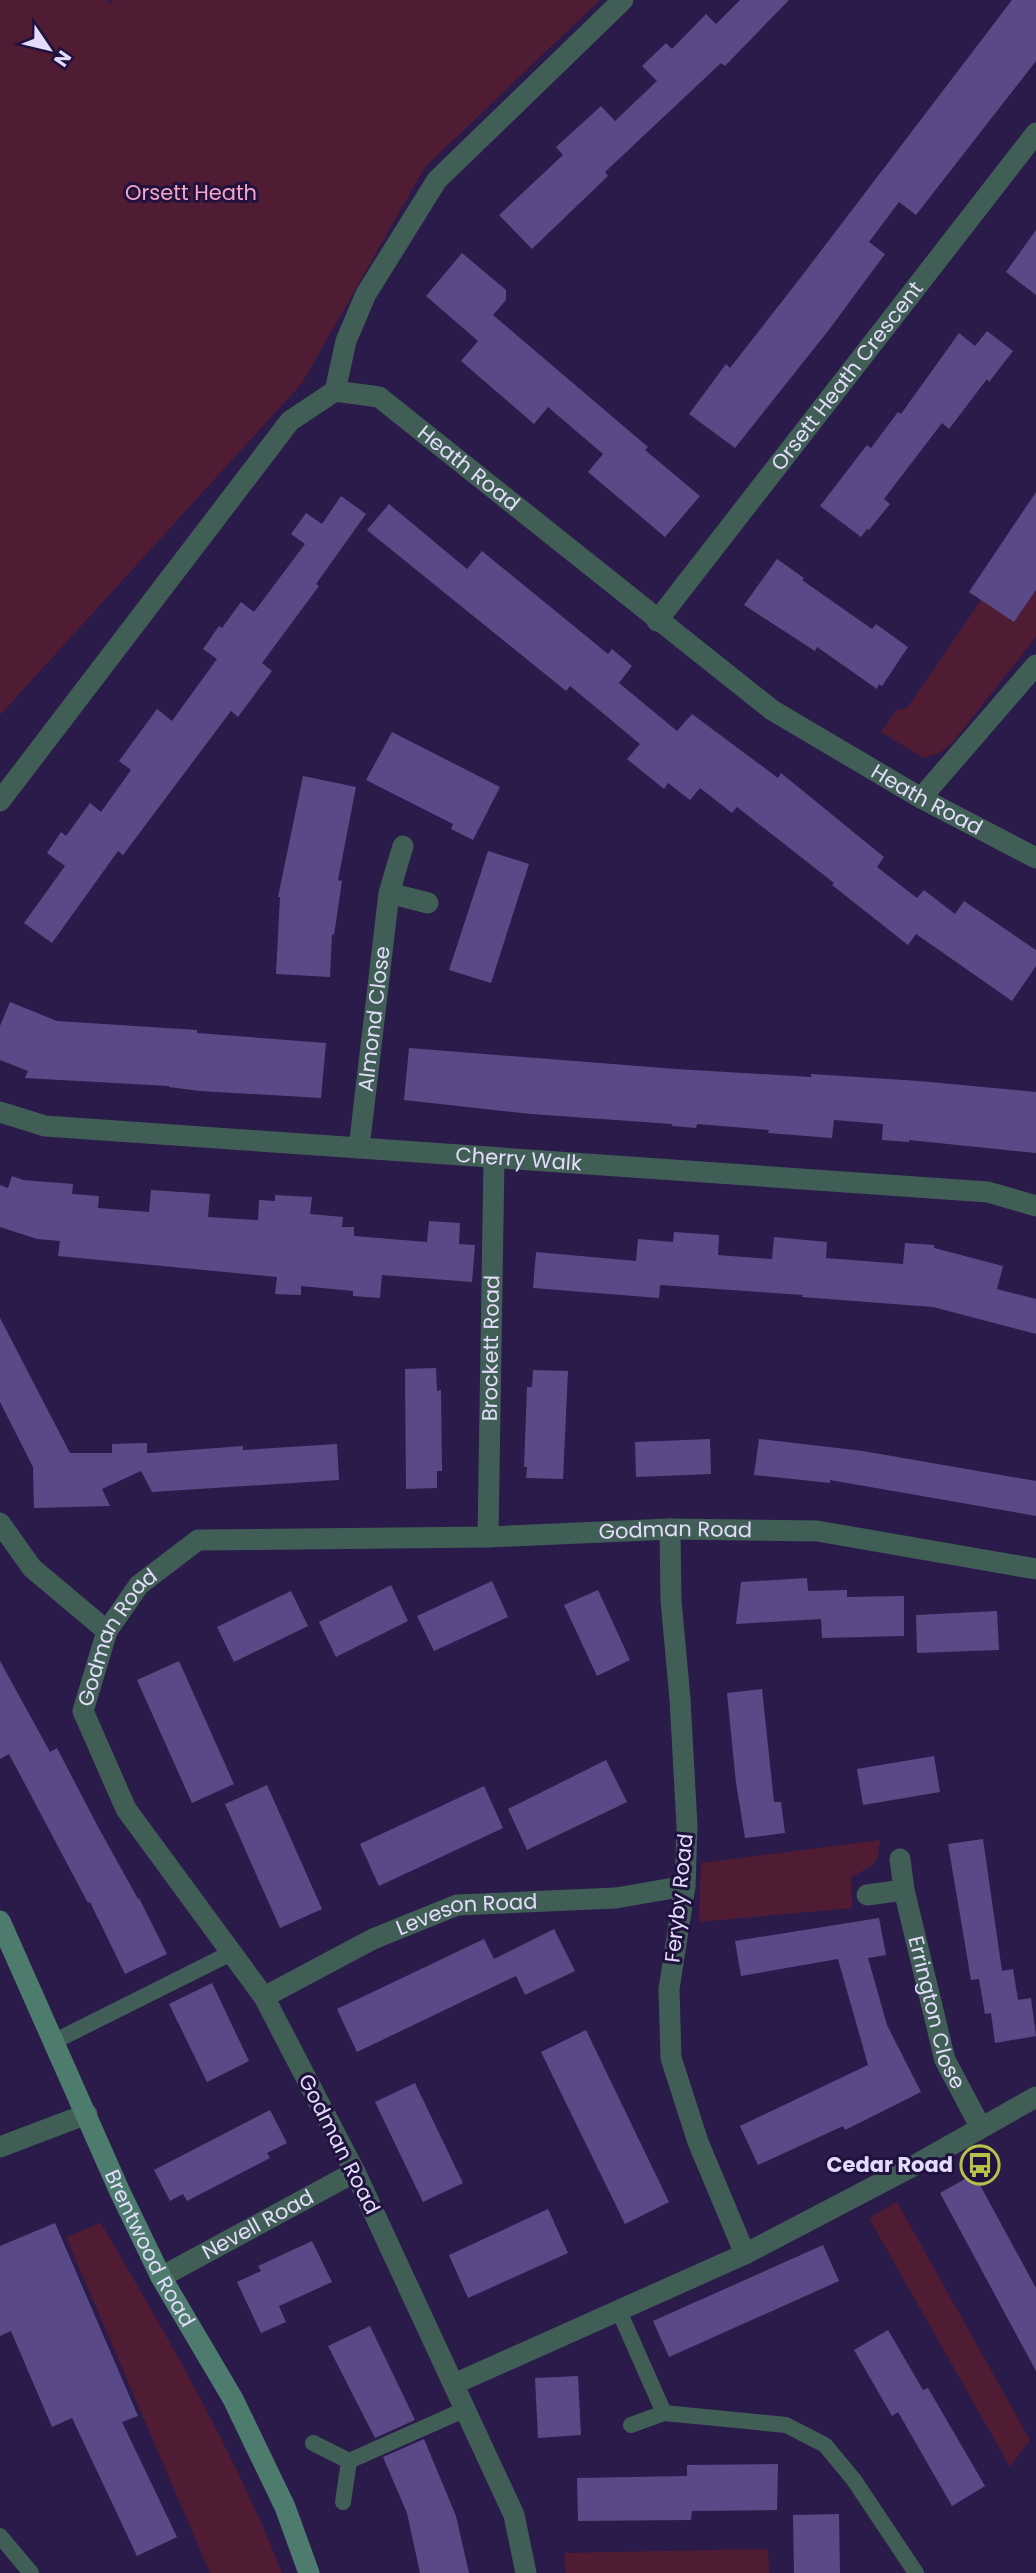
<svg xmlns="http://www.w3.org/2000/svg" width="1036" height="2573" viewBox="0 0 1036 2573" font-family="Poppins,sans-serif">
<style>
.green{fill:#501c33}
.building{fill:#5b4987}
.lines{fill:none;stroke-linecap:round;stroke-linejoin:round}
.lane{stroke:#405e55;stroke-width:16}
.street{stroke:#405e55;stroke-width:21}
.secondary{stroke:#4d7c6f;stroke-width:21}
.labels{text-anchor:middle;stroke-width:6;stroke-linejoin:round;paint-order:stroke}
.park-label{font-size:21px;fill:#f6a4c3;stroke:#21113f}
.street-label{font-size:21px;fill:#e2dcfa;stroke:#21113f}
.poi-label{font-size:21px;font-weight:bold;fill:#e2dcfa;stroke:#21113f;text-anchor:end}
</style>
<rect width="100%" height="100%" fill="#2a1b4a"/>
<g class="green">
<polygon points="0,0 107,0 110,4 113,0 600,0 425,167 302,383 0,715"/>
<polygon points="1036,590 1036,637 951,744 939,753 923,758 881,732 896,710 907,708 981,600 1014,622"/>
<path d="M880,1840C878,1867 873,1865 851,1877L852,1908L699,1922L701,1863Z"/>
<polygon points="897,2202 1030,2440 1010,2467 869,2218"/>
<path d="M101,2223C167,2336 234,2451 282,2573H210L66,2237Z"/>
<polygon points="768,2549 769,2573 566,2573 564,2553"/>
</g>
<g class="building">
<polygon points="740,0 789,0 725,66 721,63 605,172 608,176 532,249 499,215 563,155 556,147 601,106 615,121 657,81 642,66 666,43 672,49 706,14 716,24"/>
<polygon points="1012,0 1036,0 1036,61 916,215 899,202 869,242 885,254 828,331 735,448 689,414 726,364 730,368 801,277"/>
<polygon points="1036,230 1036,295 1006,272"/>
<polygon points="462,253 506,290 506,300 493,315 648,447 645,450 700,496 665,537 588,472 603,454 548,407 534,424 461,361 478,341 426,296"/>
<polygon points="987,331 1013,351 989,382 987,379 949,429 942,423 884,499 890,504 869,530 867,529 861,537 820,506 867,445 871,448 898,412 901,414 959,333 975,346"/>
<polygon points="1036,492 1036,590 1014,622 969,592"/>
<polygon points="341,496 366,514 316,584 319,586 262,663 272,671 238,717 231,711 123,855 118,851 52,943 24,923 65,866 47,853 61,832 66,836 90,803 101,812 131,770 119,761 157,709 172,721 217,659 203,649 219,626 222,628 241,602 254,612 305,544 291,534 306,513 322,524"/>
<polygon points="389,504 467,569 482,551 608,654 612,649 632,666 619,683 677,731 692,714 778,778 781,773 884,857 877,867 917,898 924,890 955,914 964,901 1036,950 1036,966 1012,1001 916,934 908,945 832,885 834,883 737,807 732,813 700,788 690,800 668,783 664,789 627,759 640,744 570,686 566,691 367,530"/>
<polygon points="777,559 804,578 802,580 872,629 876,624 908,647 882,686 879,684 877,689 817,647 815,651 744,605"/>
<polygon points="392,732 500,787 473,840 451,829 453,824 366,780"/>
<polygon points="303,776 356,787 338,880 342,881 334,935 332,934 330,977 276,974 280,897 278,897"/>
<polygon points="488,851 529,864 491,983 449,970"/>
<polygon points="10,1002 57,1021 197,1030 197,1033 326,1043 321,1098 200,1091 169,1087 169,1086 25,1078 28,1071 0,1060 0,1026"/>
<polygon points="409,1048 676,1069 811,1077 811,1074 919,1081 1036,1092 1036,1153 909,1140 909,1142 882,1140 883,1124 834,1120 832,1138 768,1133 769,1130 697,1124 696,1128 672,1126 672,1124 531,1114 404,1100"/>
<polygon points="12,1176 23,1180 73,1184 72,1194 99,1196 98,1208 149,1212 151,1190 210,1194 208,1217 258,1220 259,1200 275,1201 275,1195 312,1197 310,1214 343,1217 342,1227 354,1227 354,1236 427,1242 429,1221 460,1223 459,1244 475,1245 472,1282 382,1275 380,1298 353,1296 353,1291 301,1286 301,1295 275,1294 277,1277 58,1256 60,1241 37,1239 0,1227 0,1185 8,1188"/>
<polygon points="674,1232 719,1235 718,1255 772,1259 774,1237 827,1242 826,1258 903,1264 905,1243 934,1245 934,1248 1003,1266 997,1289 1036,1299 1036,1334 933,1307 802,1297 803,1295 660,1285 659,1298 533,1288 536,1252 636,1261 638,1239 673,1242"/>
<polygon points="0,1318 70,1453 112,1453 112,1444 147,1443 147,1453 150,1453 243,1446 243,1450 337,1444 339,1480 152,1492 141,1471 102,1489 110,1506 34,1508 33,1467 0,1402"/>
<polygon points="436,1368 437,1391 441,1390 442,1471 437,1471 437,1488 406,1489 405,1369"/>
<polygon points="533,1370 568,1371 563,1479 526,1478 527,1467 524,1467 527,1387 532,1387"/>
<polygon points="710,1439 711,1474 636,1477 635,1442"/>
<polygon points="759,1439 863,1451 1036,1481 1036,1516 830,1480 830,1483 754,1475"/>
<polygon points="807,1578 808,1591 847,1590 847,1597 904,1596 904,1636 822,1638 821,1619 736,1624 741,1582"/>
<polygon points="492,1581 508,1617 434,1651 417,1616"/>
<polygon points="391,1585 408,1621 336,1657 319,1622"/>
<polygon points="598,1590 630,1660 597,1676 564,1605"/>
<polygon points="291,1591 308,1626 234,1662 217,1627"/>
<polygon points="997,1611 999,1650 917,1653 916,1615"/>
<polygon points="0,1661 50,1752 57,1748 97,1825 138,1899 139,1898 167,1954 125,1974 90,1902 88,1903 9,1754 0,1759"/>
<polygon points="179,1661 234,1784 192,1803 137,1680"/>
<polygon points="762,1689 774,1802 781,1802 785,1833 745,1838 736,1783 727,1693"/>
<polygon points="934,1756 940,1792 863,1805 857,1769"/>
<polygon points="606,1760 627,1802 527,1850 508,1809"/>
<polygon points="267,1785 322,1909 280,1928 225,1804"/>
<polygon points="484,1786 503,1828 379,1886 360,1844"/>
<polygon points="983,1839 1002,1971 1013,1969 1018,2000 1031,1998 1036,2036 995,2043 991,2013 985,2014 979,1979 971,1980 948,1844"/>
<polygon points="879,1918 886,1955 868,1958 887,2025 921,2092 845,2130 843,2126 758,2165 740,2126 868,2065 838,1959 741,1976 735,1941"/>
<polygon points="554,1929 575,1971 525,1995 516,1976 357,2052 337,2009 484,1939 494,1959"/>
<polygon points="212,1983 249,2061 207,2082 169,2004"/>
<polygon points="586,2030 669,2202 625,2224 541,2052"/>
<polygon points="415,2083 463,2183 423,2202 375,2102"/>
<polygon points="270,2110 287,2143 267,2153 270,2158 187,2201 183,2194 170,2201 154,2170"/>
<polygon points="974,2174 1036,2288 1036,2371 940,2193"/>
<polygon points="548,2209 568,2253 468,2298 449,2255"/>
<polygon points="55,2223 138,2416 122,2422 177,2537 137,2556 72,2418 52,2427 11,2331 0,2336 0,2246"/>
<polygon points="312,2241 332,2282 279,2306 286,2322 261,2333 237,2282 261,2271 258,2266"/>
<polygon points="823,2245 839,2281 669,2357 653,2321"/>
<polygon points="370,2326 415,2420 375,2438 328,2346"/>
<polygon points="888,2330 923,2390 928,2388 985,2486 952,2506 898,2412 892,2416 854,2350"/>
<polygon points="578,2376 581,2435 538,2438 535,2378"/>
<polygon points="424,2439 456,2516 469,2573 420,2573 407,2513 383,2457"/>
<polygon points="778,2464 777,2510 692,2511 691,2520 578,2521 577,2478 687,2476 687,2465"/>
<polygon points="839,2514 840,2573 794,2573 793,2515"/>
</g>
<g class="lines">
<g class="lane">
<polyline points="53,2042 231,1953"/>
<polyline points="619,2311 664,2413 786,2425 825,2445 854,2480 916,2573"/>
<polyline points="631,2425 664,2413"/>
<polyline points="313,2443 349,2461"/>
<polyline points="343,2502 349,2461 466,2409"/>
<polyline points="0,2536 31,2573"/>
</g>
<g class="street">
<polyline points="335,391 346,341 366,294 437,180 623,0"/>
<path id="s1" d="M657,621L1036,133"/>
<polyline points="921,798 1036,665"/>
<path id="s2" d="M0,801L290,421L335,391L379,397L772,710L921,798L1036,858"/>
<polyline points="389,893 428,903"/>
<path id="s3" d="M0,1112L45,1126L988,1192L1036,1206"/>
<path id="s4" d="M359,1148L389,893L403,846"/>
<polyline points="0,1523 32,1568 107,1631"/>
<polyline points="670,1529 671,1600 680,1699 687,1826 685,1886 669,1989 671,2058 698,2142 745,2254"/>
<path id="s5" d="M488,1537L494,1158"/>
<path id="s6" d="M900,1859L904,1890L945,2060L981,2128"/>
<polyline points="867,1895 904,1890"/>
<path id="s7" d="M264,1997L373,1939L457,1905L616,1898L685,1886"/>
<polyline points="0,2147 87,2114"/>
<path id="s8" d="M161,2277L355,2172"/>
<polyline points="454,2384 745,2254 919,2163 1036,2097"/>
<path id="s9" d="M526,2573L514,2515L355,2172L264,1997L126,1809L83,1711L107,1631L139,1585L198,1540L488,1537L670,1529L817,1531L1036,1569"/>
</g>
<path class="secondary" id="s10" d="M0,1921L120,2192L161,2277L233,2399L285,2507L309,2573"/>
</g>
<defs>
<g id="bus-ring" transform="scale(2.0125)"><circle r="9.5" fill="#21113f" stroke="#b5c24a" stroke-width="1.5"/><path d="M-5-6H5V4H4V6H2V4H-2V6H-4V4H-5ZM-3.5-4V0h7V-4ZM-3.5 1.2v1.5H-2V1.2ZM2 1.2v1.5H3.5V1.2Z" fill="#b5c24a"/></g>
</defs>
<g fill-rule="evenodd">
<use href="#bus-ring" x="980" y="2165"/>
</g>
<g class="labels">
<g class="park-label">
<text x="191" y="200">Orsett Heath</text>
</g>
<g class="street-label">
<text dy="7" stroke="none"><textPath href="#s1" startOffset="310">Orsett Heath Crescent</textPath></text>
<text dy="7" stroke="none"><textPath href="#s2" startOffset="691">Heath Road</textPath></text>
<text dy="7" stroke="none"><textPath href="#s2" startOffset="1258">Heath Road</textPath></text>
<text dy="7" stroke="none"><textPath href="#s4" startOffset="130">Almond Close</textPath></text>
<text dy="7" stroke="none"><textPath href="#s3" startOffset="522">Cherry Walk</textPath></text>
<text dy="7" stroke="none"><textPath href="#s5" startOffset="189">Brockett Road</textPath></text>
<text dy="7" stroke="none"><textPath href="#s9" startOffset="1666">Godman Road</textPath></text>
<text dy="7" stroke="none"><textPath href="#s9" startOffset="1057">Godman Road</textPath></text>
<text transform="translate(679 1898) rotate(-84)" y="7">Feryby Road</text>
<text dy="7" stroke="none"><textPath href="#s7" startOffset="222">Leveson Road</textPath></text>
<text dy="7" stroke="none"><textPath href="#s6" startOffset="158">Errington Close</textPath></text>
<text transform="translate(339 2144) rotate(63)" y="7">Godman Road</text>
<text dy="7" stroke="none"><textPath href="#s8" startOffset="110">Nevell Road</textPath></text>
<text dy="7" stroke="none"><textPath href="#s10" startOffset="360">Brentwood Road</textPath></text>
</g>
<g class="poi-label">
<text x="953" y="2172">Cedar Road</text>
</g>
</g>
<g transform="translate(49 49) rotate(125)" stroke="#21113f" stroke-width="5" paint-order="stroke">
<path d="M0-5L12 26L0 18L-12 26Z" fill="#e2dcfa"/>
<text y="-10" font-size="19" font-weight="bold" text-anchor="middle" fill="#e2dcfa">N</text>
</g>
</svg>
